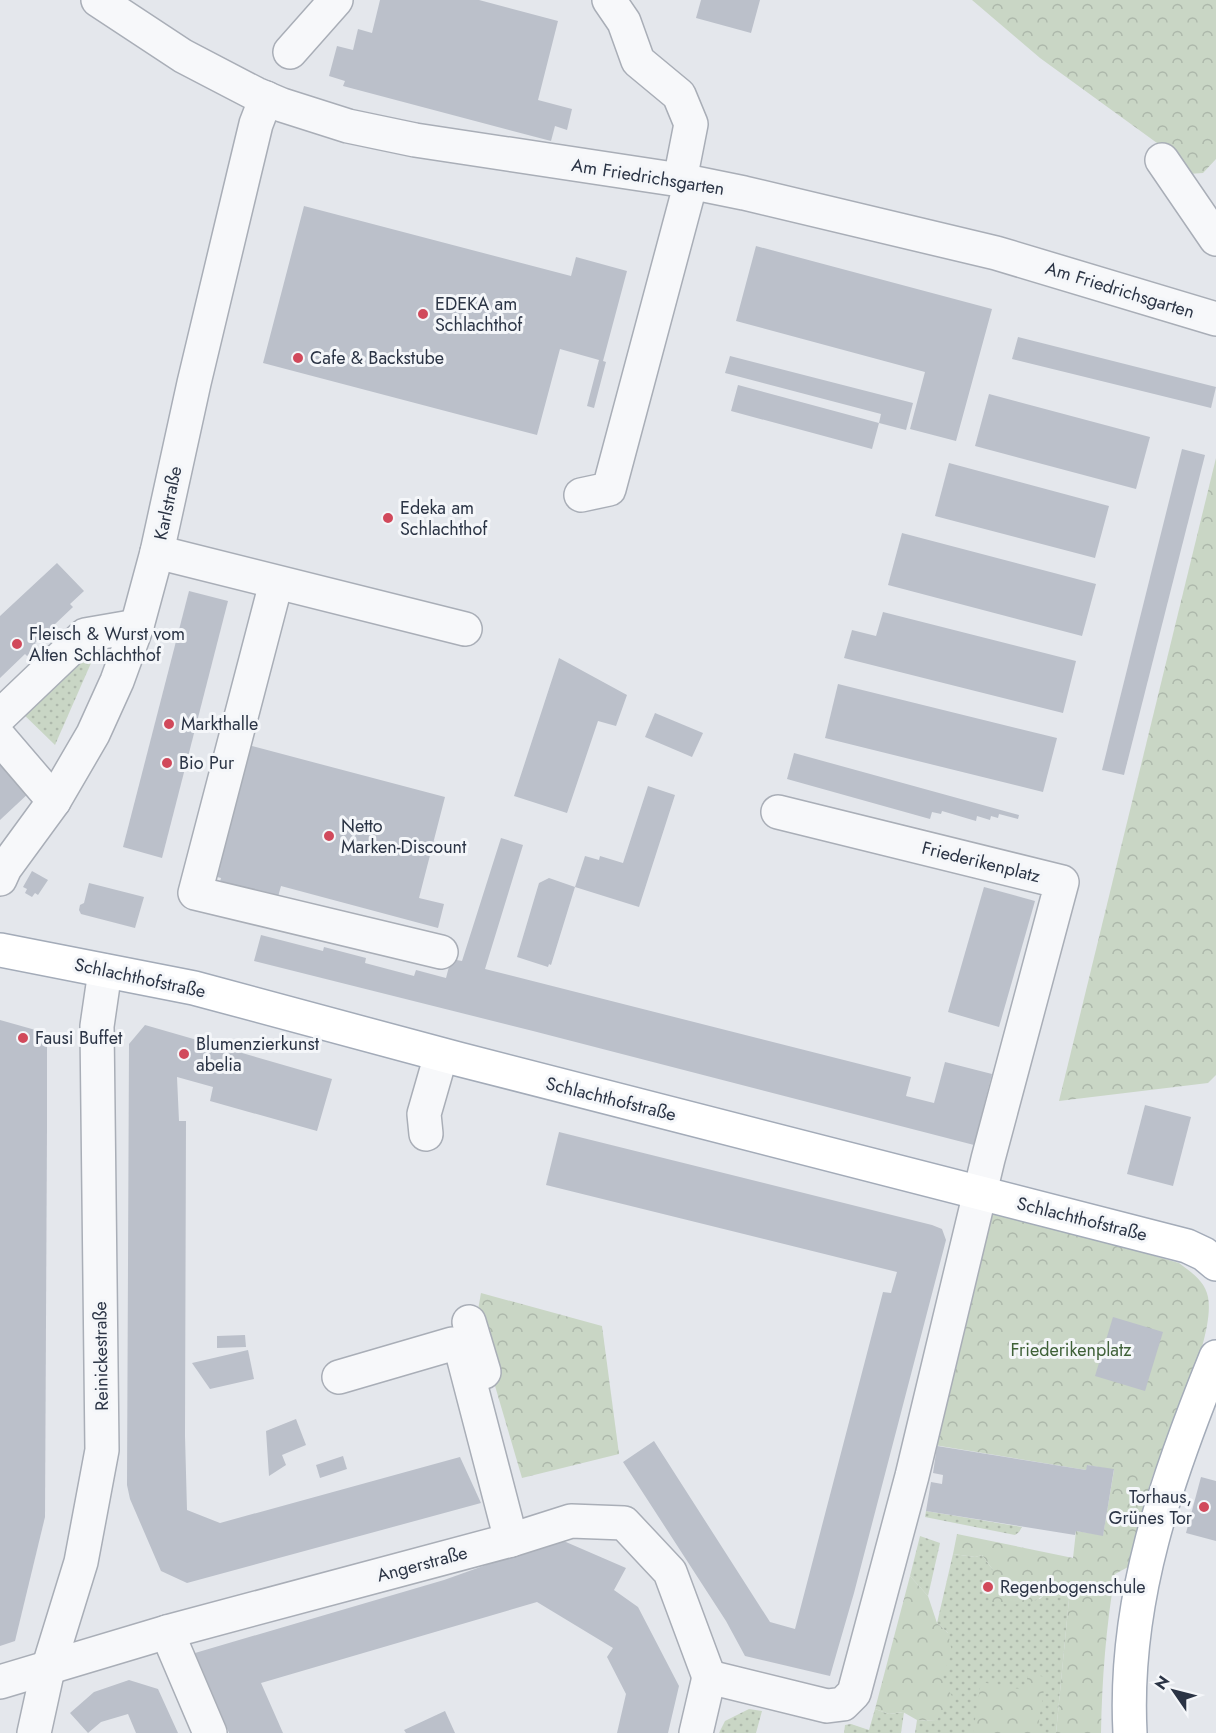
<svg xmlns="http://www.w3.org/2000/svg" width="1216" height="1733" viewBox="0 0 1216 1733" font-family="Jost,sans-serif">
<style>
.grass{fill:url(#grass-dots)}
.forest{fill:url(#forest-crowns)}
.building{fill:#bbc0ca}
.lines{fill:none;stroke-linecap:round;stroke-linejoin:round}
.minor-casing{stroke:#a9aeb7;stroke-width:36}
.major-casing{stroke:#a3abb8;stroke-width:36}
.minor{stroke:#f7f8fa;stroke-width:33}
.major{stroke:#fff;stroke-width:33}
.poi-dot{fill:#d1495b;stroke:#f4f6f9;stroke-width:2}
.labels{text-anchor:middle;stroke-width:6;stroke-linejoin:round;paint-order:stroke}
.street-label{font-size:18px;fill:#2b3445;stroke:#f4f6f9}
.poi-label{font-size:18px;fill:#2b3445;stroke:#f4f6f9;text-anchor:start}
.park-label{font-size:18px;fill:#3f6138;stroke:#f4f6f9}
</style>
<defs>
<pattern id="grass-dots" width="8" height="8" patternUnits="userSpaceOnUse" patternTransform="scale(1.5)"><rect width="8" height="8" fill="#c9d6c5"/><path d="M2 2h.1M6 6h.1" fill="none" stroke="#adb8ab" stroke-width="1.8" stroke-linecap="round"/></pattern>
<pattern id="forest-crowns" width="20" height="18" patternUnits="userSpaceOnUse" patternTransform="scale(1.5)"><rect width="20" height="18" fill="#c9d6c5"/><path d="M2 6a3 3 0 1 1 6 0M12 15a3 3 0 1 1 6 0" fill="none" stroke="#adb8ab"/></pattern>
</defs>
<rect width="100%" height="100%" fill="#e4e7ec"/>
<g class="grass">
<polygon points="70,653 95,654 55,745 16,707"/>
<polygon points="926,1511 1022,1527 1019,1532 1015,1535 925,1517"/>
<polygon points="920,1536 940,1543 928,1596 910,1576"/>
<polygon points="953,1554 975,1557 982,1555 993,1570 1040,1599 1053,1587 1069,1599 1056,1733 915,1733 917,1720 936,1721 948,1633 937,1623"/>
<polygon points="749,1709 762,1711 756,1733 719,1733 725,1721"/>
<polygon points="875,1709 889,1714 904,1712 901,1733 844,1733 845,1725 851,1724 869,1730"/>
</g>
<g class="forest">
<polygon points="972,0 1216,0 1216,159 1203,173 1188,174 1173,157 1157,143 1040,58"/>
<polygon points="1216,458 1216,1075 1208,1083 1059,1101"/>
<path d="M999,1211L1179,1263C1191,1272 1205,1281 1208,1297C1216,1338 1166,1438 1151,1481C1142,1509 1136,1537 1130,1566L1115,1574C1106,1627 1102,1679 1101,1733H1056L1069,1599L1053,1588C1032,1607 1017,1606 990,1602L984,1585L993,1570L982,1555L975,1557L953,1554L957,1534L1073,1558L1076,1531L1103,1535L1114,1470L1088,1465L1086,1470L928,1444L991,1215Z"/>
<polygon points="481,1293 602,1326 619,1454 522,1478 476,1321"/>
<polygon points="910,1576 928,1596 937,1623 948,1633 952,1652 942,1678 953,1698 936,1721 917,1720 903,1712 889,1714 875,1709"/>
<polygon points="1028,1674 1046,1677 1037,1733 973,1733 981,1682 1025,1690"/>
</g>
<g class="building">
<polygon points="380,0 479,0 558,21 538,100 572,109 567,130 555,126 551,141 343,86 345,81 329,76 337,46 353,50 358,29 372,33"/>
<polygon points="701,0 760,0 751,33 696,18"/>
<polygon points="304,206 571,276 576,257 627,271 603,361 606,362 594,408 587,406 599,360 560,349 537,435 263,363"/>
<polygon points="756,246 992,309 956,441 910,429 925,372 736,321"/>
<polygon points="1018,337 1216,387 1211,408 1012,359"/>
<polygon points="730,356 913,403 906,430 879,423 872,449 731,411 738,385 879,423 881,414 725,373"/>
<polygon points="989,394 1150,437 1136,489 975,446"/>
<polygon points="1182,449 1205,455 1124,775 1102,770"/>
<polygon points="949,463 1109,506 1095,558 935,516"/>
<polygon points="902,533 1096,584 1082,636 888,585"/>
<polygon points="57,563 84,591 70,604 73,607 35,643 38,646 27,656 25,654 0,678 0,616"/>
<polygon points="189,591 228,601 162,858 123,847"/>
<polygon points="883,612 1076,661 1063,713 844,658 852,630 876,636"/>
<polygon points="559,658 627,695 616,726 598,721 567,813 514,796"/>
<polygon points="838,684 1057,738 1043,792 825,738"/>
<polygon points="655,713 703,733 692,757 645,737"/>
<polygon points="248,745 445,797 419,898 444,904 438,928 281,886 276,904 218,889 221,878 213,876"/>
<polygon points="794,753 1019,815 1018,819 999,814 998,818 991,816 990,820 977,816 976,821 942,811 941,814 932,812 930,819 787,779"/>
<polygon points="0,757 31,791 0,820"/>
<polygon points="648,786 675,795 639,907 575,887 551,965 549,964 548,967 517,957 539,883 549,878 575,887 585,856 599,860 600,856 623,863"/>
<polygon points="501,838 523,845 485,969 911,1077 906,1096 934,1103 945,1062 992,1074 974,1145 533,1031 254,961 261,935 323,951 324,947 366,958 365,963 414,976 416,970 446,978 451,959 462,961"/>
<polygon points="32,871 48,880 38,895 35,893 32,897 25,893 27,889 23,887"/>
<polygon points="89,883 144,897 135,928 81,914 79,910 80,905 84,903"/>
<polygon points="984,887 1035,901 999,1027 948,1012"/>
<polygon points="0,1020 39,1031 47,1045 47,1127 45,1517 15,1641 0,1646"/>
<polygon points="145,1025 332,1079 317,1131 210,1101 213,1087 177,1077 179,1121 186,1121 185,1436 187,1510 220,1523 460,1457 481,1503 187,1583 161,1571 130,1499 127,1485 129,1044"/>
<polygon points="1145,1105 1191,1117 1173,1186 1127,1174"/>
<polygon points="559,1132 932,1225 942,1229 946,1240 854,1593 830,1676 745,1656 726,1621 623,1462 654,1441 770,1622 795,1629 883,1292 891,1293 897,1272 546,1185"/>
<polygon points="1113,1317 1163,1332 1145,1391 1095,1376"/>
<polygon points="245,1335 246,1347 217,1348 217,1336"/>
<polygon points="248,1350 254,1379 210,1389 192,1363"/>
<polygon points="296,1419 306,1445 282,1455 286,1465 269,1476 266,1431"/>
<polygon points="937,1446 1086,1470 1087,1465 1114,1469 1103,1536 1076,1531 1075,1535 926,1511 931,1482 942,1484 943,1475 933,1473"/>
<polygon points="343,1456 347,1469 320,1478 316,1465"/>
<polygon points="1201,1477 1216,1481 1216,1541 1186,1533"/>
<polygon points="559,1539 626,1568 614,1590 638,1607 679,1686 668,1733 617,1733 626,1694 607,1657 613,1648 537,1602 261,1683 283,1733 229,1733 195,1653 444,1580"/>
<polygon points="129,1680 158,1689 178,1733 136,1733 128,1714 101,1722 88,1733 70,1713 94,1692"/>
<polygon points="445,1711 455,1733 406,1733 404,1730"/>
</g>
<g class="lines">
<g class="minor-casing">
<g id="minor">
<polyline points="98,0 183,56 256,94 282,105 348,126 415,140 680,180 744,193 996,253 1216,319"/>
<polyline points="609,0 624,22 638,61 679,95 691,124 680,180"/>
<polyline points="290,52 336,0"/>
<polyline points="1162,160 1216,239"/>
<polyline points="581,495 609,489 691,182"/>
<polyline points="157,552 465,629"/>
<polyline points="276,583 195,893 441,952"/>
<polyline points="0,716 85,635 137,626"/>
<polyline points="0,738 54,801"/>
<polyline points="0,879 5,868 54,801 93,734 117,681 137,626 157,552 194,383 243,178 256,124 266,98"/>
<polyline points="426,1134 424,1114 441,1055"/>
<polyline points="469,1322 484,1372"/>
<polyline points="339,1377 452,1344 462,1352 511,1540"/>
<polyline points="167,1632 210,1733"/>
<polyline points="709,1677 827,1706 843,1704 854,1693 912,1476 988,1159 1062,882 778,812"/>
<polyline points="0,1682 167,1632 511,1540 571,1521 624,1523 670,1572 709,1677"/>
<polyline points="34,1733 48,1669 81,1562 102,1450 97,1026 105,971"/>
<polyline points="696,1733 709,1677"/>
</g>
</g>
<g class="major-casing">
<g id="major">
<polyline points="0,950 194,988 458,1059 1187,1246 1204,1254 1216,1264"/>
<path d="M1130,1733C1123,1600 1167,1478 1216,1357"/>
</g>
</g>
<use href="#minor" class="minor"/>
<use href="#major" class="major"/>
</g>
<g class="poi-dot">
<circle cx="423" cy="314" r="6"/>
<circle cx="298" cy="358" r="6"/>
<circle cx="388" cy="518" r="6"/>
<circle cx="17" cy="644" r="6"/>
<circle cx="169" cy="724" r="6"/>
<circle cx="167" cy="763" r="6"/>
<circle cx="329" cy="836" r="6"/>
<circle cx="23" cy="1038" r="6"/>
<circle cx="184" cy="1054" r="6"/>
<circle cx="1204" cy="1507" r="6"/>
<circle cx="988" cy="1587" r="6"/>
</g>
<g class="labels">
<g class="street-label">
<text transform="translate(648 177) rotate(9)" y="6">Am Friedrichsgarten</text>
<text transform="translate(1120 290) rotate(17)" y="6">Am Friedrichsgarten</text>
<text transform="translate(168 503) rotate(-78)" y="6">Karlstraße</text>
<text transform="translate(981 862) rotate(14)" y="6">Friederikenplatz</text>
<text transform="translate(140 978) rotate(12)" y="6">Schlachthofstraße</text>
<text transform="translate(611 1099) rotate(14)" y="6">Schlachthofstraße</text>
<text transform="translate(1082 1219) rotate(14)" y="6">Schlachthofstraße</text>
<text transform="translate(101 1356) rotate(-91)" y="6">Reinickestraße</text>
<text transform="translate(422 1564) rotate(-15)" y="6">Angerstraße</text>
</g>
<g class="poi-label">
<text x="435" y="310">EDEKA am<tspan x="435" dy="21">Schlachthof</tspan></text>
<text x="310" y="364">Cafe &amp; Backstube</text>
<text x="400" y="514">Edeka am<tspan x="400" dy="21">Schlachthof</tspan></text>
<text x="29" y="640">Fleisch &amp; Wurst vom<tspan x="29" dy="21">Alten Schlachthof</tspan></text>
<text x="181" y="730">Markthalle</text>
<text x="179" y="769">Bio Pur</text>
<text x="341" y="832">Netto<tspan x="341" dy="21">Marken-Discount</tspan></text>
<text x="35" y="1044">Fausi Buffet</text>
<text x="196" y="1050">Blumenzierkunst<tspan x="196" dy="21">abelia</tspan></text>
<text x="1192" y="1503" text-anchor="end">Torhaus,<tspan x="1192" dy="21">Grünes Tor</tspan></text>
<text x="1000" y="1593">Regenbogenschule</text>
</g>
<g class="park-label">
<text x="1071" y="1356">Friederikenplatz</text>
</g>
</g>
<g transform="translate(1174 1691) rotate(305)" stroke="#f4f6f9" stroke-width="4.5" paint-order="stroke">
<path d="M0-4.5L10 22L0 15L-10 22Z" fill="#2b3445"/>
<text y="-9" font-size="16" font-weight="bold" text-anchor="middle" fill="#2b3445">N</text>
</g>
</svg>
